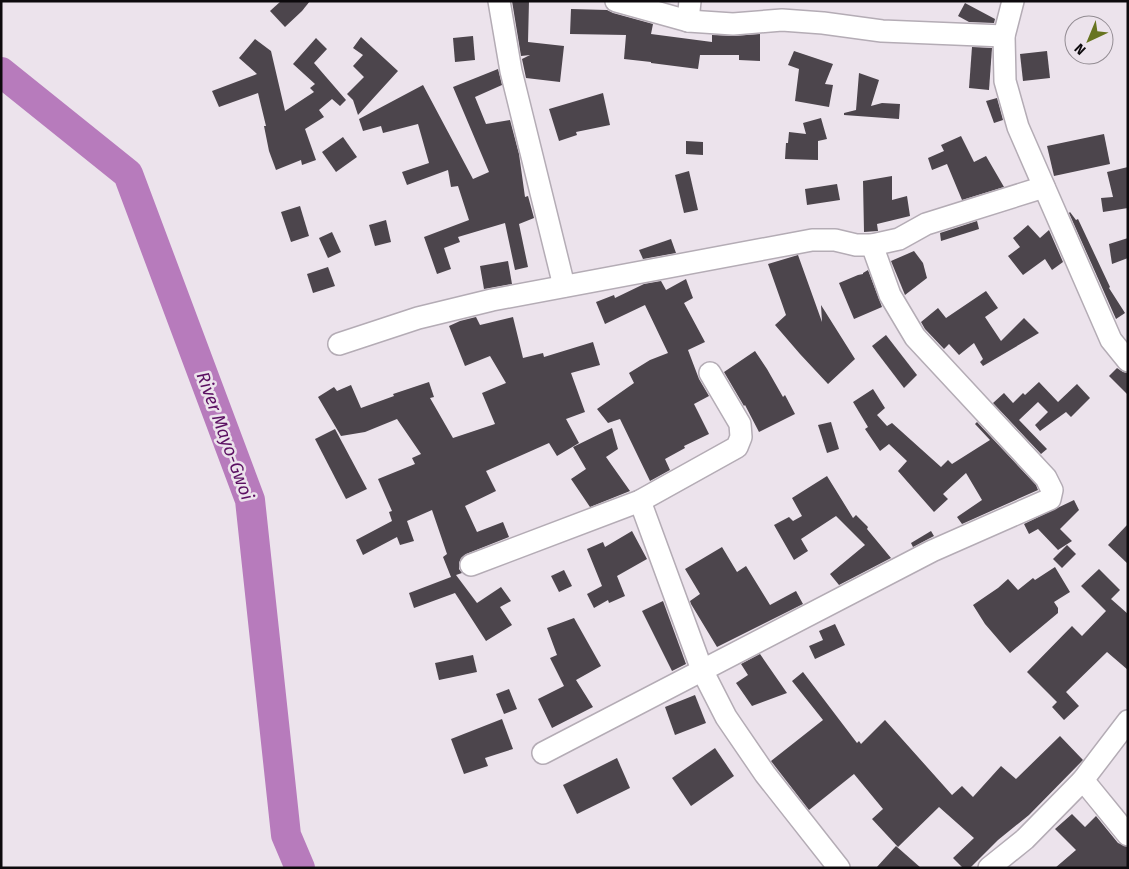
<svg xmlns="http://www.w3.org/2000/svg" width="1129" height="869" viewBox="0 0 1129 869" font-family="'Fira Sans',sans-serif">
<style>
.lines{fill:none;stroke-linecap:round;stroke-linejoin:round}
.river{stroke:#b77bbc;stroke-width:30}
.building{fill:#4c454c}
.minor-casing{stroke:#b4acb5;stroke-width:24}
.minor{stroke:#fff;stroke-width:21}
.labels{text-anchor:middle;stroke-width:5;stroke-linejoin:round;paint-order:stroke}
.water-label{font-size:18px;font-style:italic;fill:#5b1062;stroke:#ece3ec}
</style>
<rect width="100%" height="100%" fill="#ece3ec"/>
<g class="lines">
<polyline class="river" points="1,72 128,174 250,500 286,835 300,868"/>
</g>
<g class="building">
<polygon points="281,1 310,1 302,11 285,27 270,11"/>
<polygon points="512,1 529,1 528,42 564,46 560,82 526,78 522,59 530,55 521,56"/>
<polygon points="965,3 995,19 994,23 969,22 958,16"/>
<polygon points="571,9 607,10 613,13 653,24 651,34 712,42 712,35 734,36 760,34 760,61 739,60 739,55 700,55 698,69 651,63 651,62 624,59 626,35 570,34"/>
<polygon points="473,36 475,60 455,62 453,38"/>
<polygon points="361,37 398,71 358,115 353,100 347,94 364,77 353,66 363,55 353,48"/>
<polygon points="316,38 327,49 314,63 346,100 340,106 332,99 319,110 324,117 305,129 316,160 302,165 301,160 276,170 269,151 264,126 266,126 258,93 219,107 212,91 257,74 239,58 255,39 271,51 285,111 314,92 310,88 315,84 293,64"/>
<polygon points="972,47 992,48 989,90 969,88"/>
<polygon points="794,51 833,64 825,84 833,85 829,107 795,101 799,69 788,65"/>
<polygon points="1047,51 1050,78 1023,81 1020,54"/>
<polygon points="498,69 502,85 475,97 486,124 510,120 519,154 525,197 528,196 534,218 519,224 528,267 515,270 505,223 458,237 460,242 444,248 451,269 437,274 424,237 469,220 458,186 451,187 448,170 407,185 402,172 429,163 418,124 383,133 381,126 363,131 359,119 423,85 473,179 489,172 453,87"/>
<polygon points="859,73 879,80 871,106 882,103 900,104 899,119 844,115 844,113 856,110"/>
<polygon points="603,93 610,125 576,132 577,135 559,141 549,109"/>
<polygon points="997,98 1003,120 994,123 986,101"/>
<polygon points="821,118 827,139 818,141 818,160 785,159 786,143 788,143 789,132 806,134 803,123"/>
<polygon points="1104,134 1110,164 1054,176 1047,146"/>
<polygon points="961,136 974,162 986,156 1004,187 962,200 947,164 932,170 928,158 944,151 941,145"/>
<polygon points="343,137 357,157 336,172 322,152"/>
<polygon points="686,141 703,142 703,155 686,154"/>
<polygon points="1128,167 1128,208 1103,212 1101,198 1113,197 1107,172"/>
<polygon points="689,171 698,210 684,213 675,175"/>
<polygon points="892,176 892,200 907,196 910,216 877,224 878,231 864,232 863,181"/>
<polygon points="837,184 840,200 807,205 805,189"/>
<polygon points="300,206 309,236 291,242 281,212"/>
<polygon points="1070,212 1076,220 1078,219 1110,287 1109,288 1125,313 1116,319 1069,213"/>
<polygon points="386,220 391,242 375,246 369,225"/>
<polygon points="977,221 979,229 941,241 940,233"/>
<polygon points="1028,225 1040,238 1049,230 1063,262 1052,270 1045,259 1023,275 1008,256 1020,247 1013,238"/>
<polygon points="332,232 341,252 328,258 319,238"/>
<polygon points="1128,238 1128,258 1112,264 1109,244"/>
<polygon points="671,239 676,253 643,259 639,250"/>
<polygon points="914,251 923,263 927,278 905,295 891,261"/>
<polygon points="798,255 822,322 821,305 855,359 828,384 800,354 775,325 786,315 768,264"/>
<polygon points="508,261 512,284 484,289 480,266"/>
<polygon points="328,267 335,286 313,293 307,274"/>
<polygon points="868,270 882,307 854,319 839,283 858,275 863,274 863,273"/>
<polygon points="686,279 693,298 684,303 705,342 688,350 699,379 709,396 694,404 709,434 684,446 685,448 665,459 670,470 650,481 620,419 608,423 597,409 634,383 629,373 650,360 668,353 645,305 605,324 596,302 614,295 615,298 644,284 661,281 666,290"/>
<polygon points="986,291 998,308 985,317 1001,341 1024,318 1039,333 983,366 980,362 983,359 974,343 959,355 949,344 944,349 925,329 921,322 938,308 946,318"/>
<polygon points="476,317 480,325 513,317 523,358 543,353 544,357 593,342 600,365 571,373 585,412 566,419 579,443 557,456 549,443 486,471 496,491 465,506 477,532 503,522 509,537 466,554 461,558 459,563 459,569 462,573 456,575 477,603 501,587 511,601 500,607 512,625 486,641 455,593 414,608 409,593 451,577 443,557 447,554 432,510 407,521 414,541 400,545 397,537 363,555 356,540 392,521 389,512 392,511 378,479 415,464 412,458 421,454 397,419 365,432 341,436 318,397 334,387 337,391 351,385 361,408 394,396 393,394 429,382 434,397 430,398 453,438 495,424 482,393 506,383 490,356 465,366 449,326 460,321"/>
<polygon points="886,335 917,375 904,388 872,346"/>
<polygon points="755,351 767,369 783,397 785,395 795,414 759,432 745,405 744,406 724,372"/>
<polygon points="1117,368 1123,372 1128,373 1128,395 1109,376"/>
<polygon points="1039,382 1058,402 1077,384 1090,398 1071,417 1066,412 1040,431 1035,425 1048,412 1038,402 1019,420 1047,449 1041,454 993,403 1004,393 1013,403 1023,393 1025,395"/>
<polygon points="873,389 885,408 877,415 887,426 892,423 941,467 948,460 952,464 990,440 975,424 977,422 1036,485 1038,490 962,524 957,517 982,500 966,473 943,494 948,499 934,512 898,471 907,461 889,444 880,451 865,429 868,427 853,402"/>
<polygon points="831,422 839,449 827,453 818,425"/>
<polygon points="612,428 618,449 606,457 630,491 590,507 571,479 586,469 573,447"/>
<polygon points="335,429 367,489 346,499 315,439"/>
<polygon points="827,476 853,518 856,515 868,527 867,529 891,558 839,585 830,574 865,545 836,516 801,539 808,551 794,560 774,525 789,517 793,521 802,516 792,498"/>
<polygon points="1074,500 1079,510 1060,529 1072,541 1058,550 1038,529 1029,534 1024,524"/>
<polygon points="1128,524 1128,564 1108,545"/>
<polygon points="632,531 647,559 617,576 625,596 609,603 608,600 594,608 587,594 602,586 587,549 603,542 605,547"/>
<polygon points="931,531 934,536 913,547 911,543"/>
<polygon points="1067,545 1076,554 1062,568 1053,559"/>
<polygon points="722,547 737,572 746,566 770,605 796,591 803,604 717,647 691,604 690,601 700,594 685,569"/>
<polygon points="1055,567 1070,592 1054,602 1058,608 1058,613 1010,653 985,624 973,605 998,588 1008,579 1018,590 1033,578 1035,580"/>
<polygon points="1099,569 1120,590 1111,599 1128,614 1128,670 1107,652 1066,692 1079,706 1064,720 1052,707 1057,702 1027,672 1072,626 1082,636 1106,611 1081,586"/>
<polygon points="564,570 572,586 559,592 551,576"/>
<polygon points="663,601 686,664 672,671 642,611"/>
<polygon points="574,618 601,666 576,680 593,707 552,728 538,699 564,686 550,658 557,655 547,628"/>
<polygon points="835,624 845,645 815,659 809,646 823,640 819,631"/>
<polygon points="760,654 787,693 752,706 736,683 748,675 741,664"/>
<polygon points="473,655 477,672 439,680 435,663"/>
<polygon points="803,672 857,743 859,741 861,744 885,720 952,795 962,786 973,797 1001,766 1016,779 1060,736 1083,760 1029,815 998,840 970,868 963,868 953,858 974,838 939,807 898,847 872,819 883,809 854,774 809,810 771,761 823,720 792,681"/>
<polygon points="509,689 517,709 504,714 496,694"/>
<polygon points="695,695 706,723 675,735 665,707"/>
<polygon points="502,719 513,749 485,758 488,766 464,774 451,739"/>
<polygon points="715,748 734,776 691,806 672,778"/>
<polygon points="617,758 630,788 577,814 563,785"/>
<polygon points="1072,814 1085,827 1096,816 1118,843 1128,847 1128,868 1055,868 1076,850 1055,829"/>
<polygon points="896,846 921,868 876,868"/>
</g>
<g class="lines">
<g class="minor-casing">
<g id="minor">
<polyline points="499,1 511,71 564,286"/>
<polyline points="616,1 688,21 733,24 782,20 823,23 882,31 1004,36"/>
<polyline points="1013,1 1004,36 1005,81 1018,127 1111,340 1128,361"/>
<polyline points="688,21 690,1"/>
<polyline points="339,344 418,318 492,300 812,240 835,240 856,245 872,245 899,239 926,224 1044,187"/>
<polyline points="640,501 702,670 726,717 765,774 839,868"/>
<polyline points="471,565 640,501 737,447 741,437 740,424 710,373"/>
<polyline points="543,753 932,551 1050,499 1052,490 1046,478 915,337 890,295 872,245"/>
<polyline points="1083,780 1128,835"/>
<polyline points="989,868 1025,839 1083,780 1128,721"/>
</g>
</g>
<use href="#minor" class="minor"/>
</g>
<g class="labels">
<g class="water-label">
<text transform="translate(225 436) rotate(70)" y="6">River Mayo-Gwoi</text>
</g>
</g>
<rect width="1129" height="869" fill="none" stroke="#0d0a0d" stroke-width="5"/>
<g transform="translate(1089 40) rotate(224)"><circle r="24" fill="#ece3ec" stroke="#938c93"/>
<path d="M0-4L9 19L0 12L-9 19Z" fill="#677420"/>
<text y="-8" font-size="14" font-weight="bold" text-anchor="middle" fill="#0d0a0d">N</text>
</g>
</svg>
